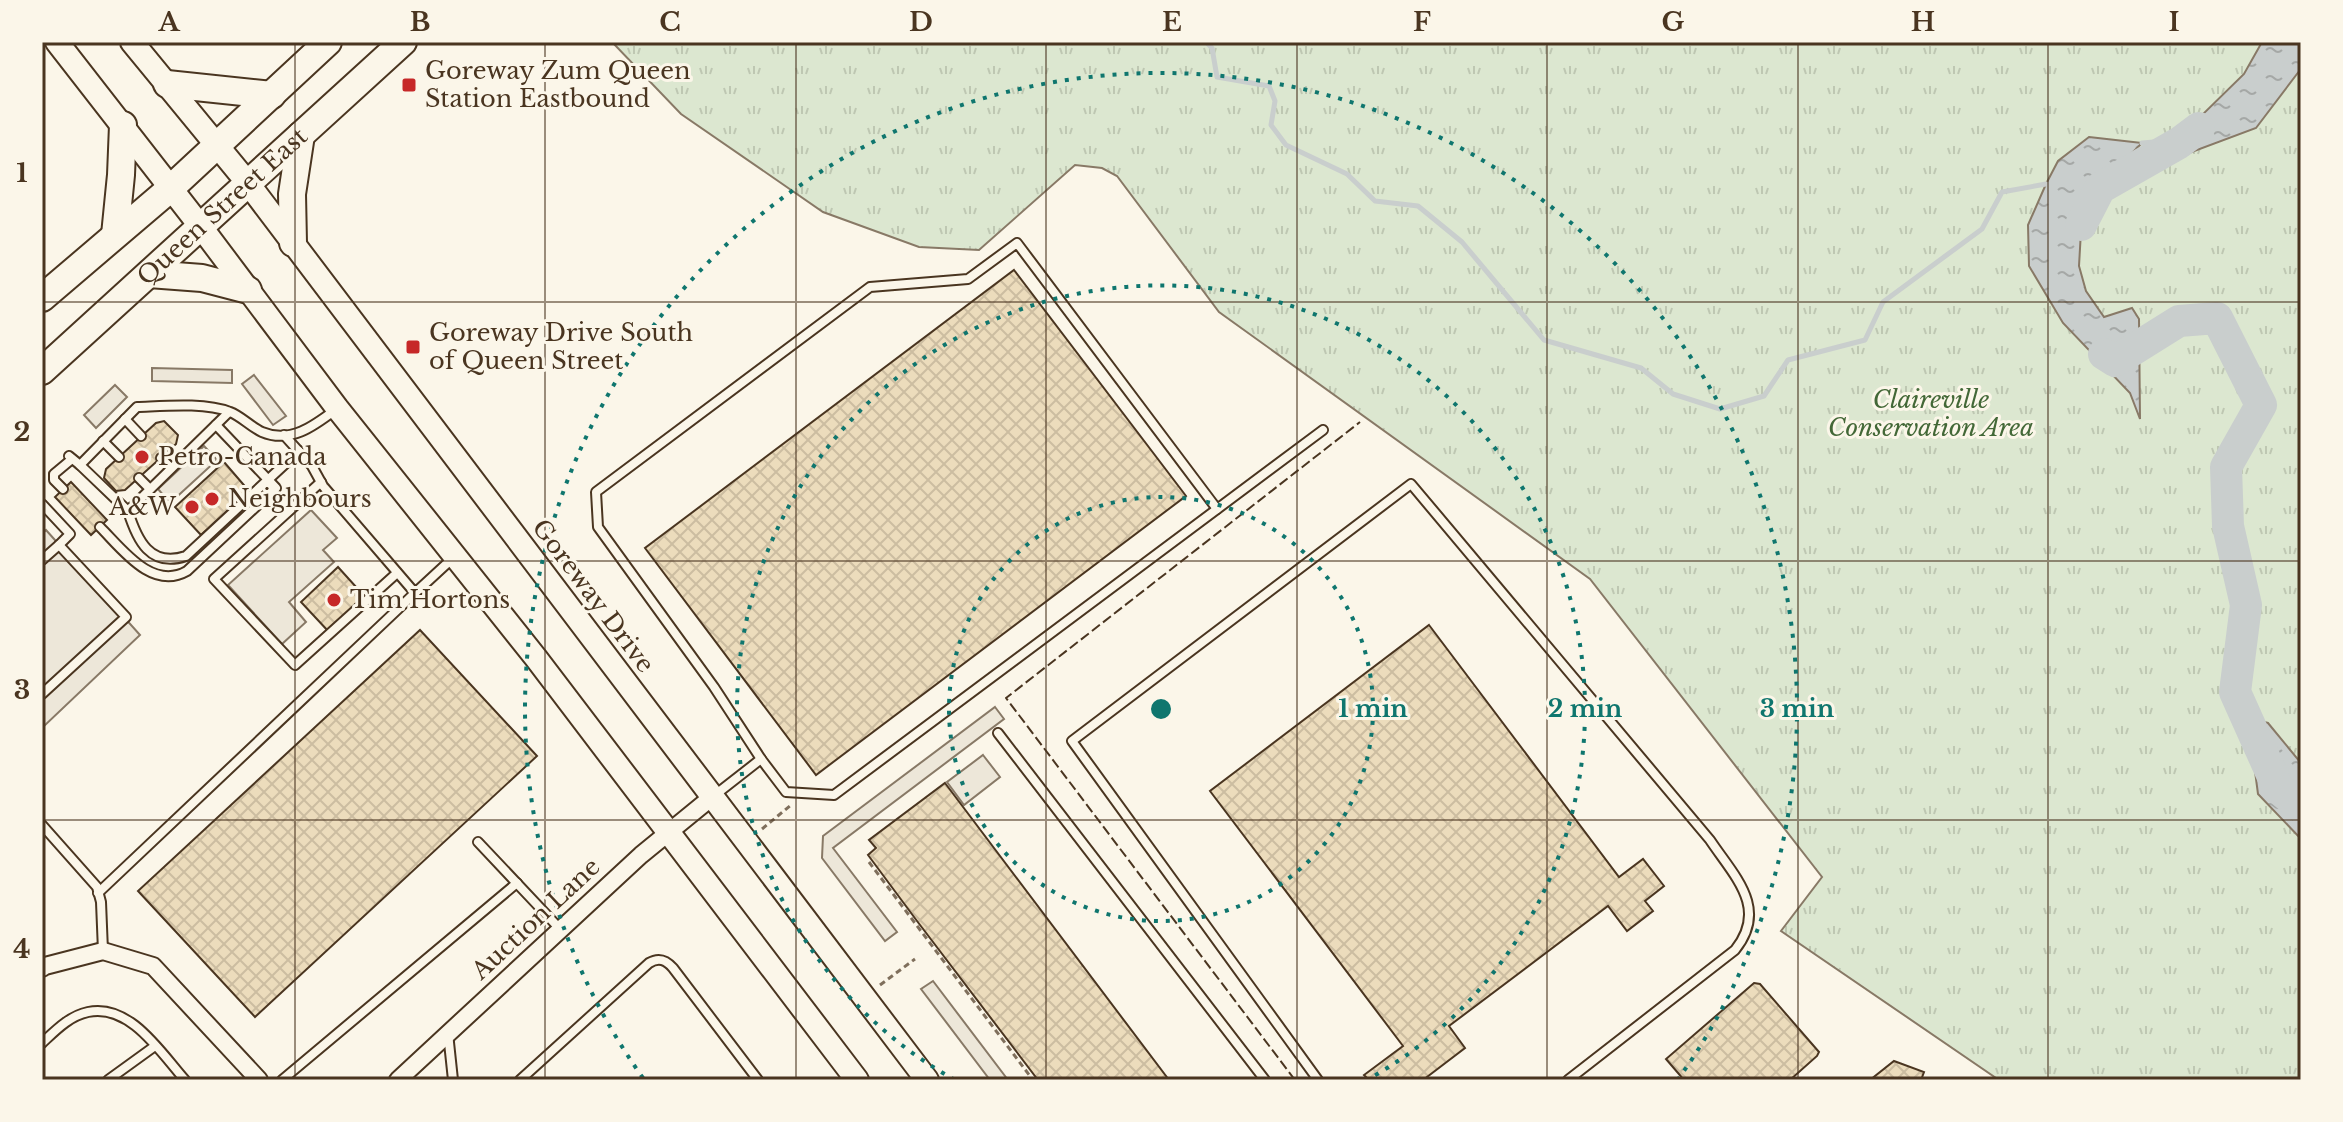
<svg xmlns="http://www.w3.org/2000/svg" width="2343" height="1122" viewBox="0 0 2343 1122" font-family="'Libre Baskerville',serif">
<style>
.park{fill:url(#park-tufts);stroke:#887966;stroke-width:2}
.parking{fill:#ede7d9;stroke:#887966;stroke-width:2}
.water{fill:url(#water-ripples);stroke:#887966;stroke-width:2}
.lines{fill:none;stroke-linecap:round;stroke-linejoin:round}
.stream{stroke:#c9cecd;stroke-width:5}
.river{stroke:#c9cecd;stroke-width:32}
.building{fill:url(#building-cross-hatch);stroke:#4a3520;stroke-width:2}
.service-casing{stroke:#4a3520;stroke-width:12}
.minor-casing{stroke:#4a3520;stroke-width:20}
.secondary-casing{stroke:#4a3520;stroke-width:26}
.primary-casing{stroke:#4a3520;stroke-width:30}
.path{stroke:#7f6f5c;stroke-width:3;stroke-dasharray:6 4;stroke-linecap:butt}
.service{stroke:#fbf6e9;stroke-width:8}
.minor{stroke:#fbf6e9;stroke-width:16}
.secondary{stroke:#fbf6e9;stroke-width:22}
.primary{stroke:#fbf6e9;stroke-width:26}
.fence{stroke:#4a3520;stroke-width:2;stroke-dasharray:10 4;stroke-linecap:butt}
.grid{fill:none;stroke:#4a3520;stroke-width:2;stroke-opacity:0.55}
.ring{fill:none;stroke:#0f766e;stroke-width:4;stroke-dasharray:4 8}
.poi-dot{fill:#c62828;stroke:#fbf6e9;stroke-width:3}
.labels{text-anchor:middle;stroke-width:6;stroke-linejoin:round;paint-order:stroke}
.poi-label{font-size:24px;fill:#4a3520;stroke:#fbf6e9;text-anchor:start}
.street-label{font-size:24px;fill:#4a3520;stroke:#fbf6e9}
.park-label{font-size:24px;font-style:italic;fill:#436837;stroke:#fbf6e9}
.centre{fill:#0f766e;stroke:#fbf6e9;stroke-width:4}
.ring-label{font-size:24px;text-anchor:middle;font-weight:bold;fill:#0f766e;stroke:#fbf6e9;stroke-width:6;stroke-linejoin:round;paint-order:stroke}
.neatline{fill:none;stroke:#4a3520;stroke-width:3}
.grid-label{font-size:26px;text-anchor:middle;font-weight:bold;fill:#4a3520}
</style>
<defs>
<pattern id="park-tufts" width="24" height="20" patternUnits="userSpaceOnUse" patternTransform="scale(2)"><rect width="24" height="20" fill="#dce7d0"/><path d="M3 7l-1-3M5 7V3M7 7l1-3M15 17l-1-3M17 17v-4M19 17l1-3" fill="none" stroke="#bec7b2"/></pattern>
<pattern id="water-ripples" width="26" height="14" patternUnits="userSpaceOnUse" patternTransform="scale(2)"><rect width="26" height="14" fill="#c9cecd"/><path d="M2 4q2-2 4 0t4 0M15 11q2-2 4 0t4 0" fill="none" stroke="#a5a8a6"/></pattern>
<pattern id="building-cross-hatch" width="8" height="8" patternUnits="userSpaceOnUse" patternTransform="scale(2)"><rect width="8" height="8" fill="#ecdcbc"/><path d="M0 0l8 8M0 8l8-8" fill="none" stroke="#ccbda1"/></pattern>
</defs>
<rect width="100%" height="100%" fill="#fbf6e9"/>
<polygon class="park" points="612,42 2301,42 2301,1080 1999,1080 1781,931 1822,877 1590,579 1219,312 1117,176 1102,168 1075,165 979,250 919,247 823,212 681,114"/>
<g class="parking">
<polygon points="152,368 232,370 232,383 152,381"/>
<polygon points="254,375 286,416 273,425 242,384"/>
<polygon points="115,385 127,397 96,428 84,415"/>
<polygon points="204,446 217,460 170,503 158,489"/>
<polygon points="311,510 337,538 323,550 334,562 289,602 306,622 282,644 228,585"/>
<polygon points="46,530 140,635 42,728 42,534"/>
<polygon points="995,707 1004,719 833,848 897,932 885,941 822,858 823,836"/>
<polygon points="983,755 1000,777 964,805 947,782"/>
<polygon points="933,981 1008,1080 990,1080 921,989"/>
</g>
<g class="water">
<polygon points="2262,42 2301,42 2300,70 2256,128 2189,153 2158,152 2154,142 2195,122 2244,74"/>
<polygon points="2089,137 2142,143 2102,183 2081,231 2079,266 2086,291 2104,317 2132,308 2139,319 2140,419 2130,393 2063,323 2029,266 2028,225 2046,184 2058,161"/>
<polygon points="2248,718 2268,723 2301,763 2301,839 2258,794"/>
</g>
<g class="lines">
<g class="stream">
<polyline points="1206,42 1212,48 1217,77 1269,86 1275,101 1271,125 1286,145 1347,174 1375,201 1418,206 1462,242 1544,340 1641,368 1673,394 1720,409 1764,396 1788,360 1865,340 1883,302 1982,229 2002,192 2046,184"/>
<polyline points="2142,143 2154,142"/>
</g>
<g class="river">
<polyline points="2081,225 2100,188 2179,143 2199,128"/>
<polyline points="2104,354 2115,361 2179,321 2217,318 2261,405 2226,467 2228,526 2246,605 2235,692 2278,788 2301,807"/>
</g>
</g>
<g class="building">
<polygon points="1014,270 1186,496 816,775 645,548"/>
<polygon points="164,421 178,435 176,444 125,490 116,491 104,478 106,469 156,423"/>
<polygon points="224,462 249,491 201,535 175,507"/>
<polygon points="71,482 107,520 91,535 55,497"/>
<polygon points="338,567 366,598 329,632 301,602"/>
<polygon points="1429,625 1619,877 1643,859 1664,886 1645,901 1653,911 1627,931 1608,906 1449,1026 1465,1048 1423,1080 1369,1080 1364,1075 1403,1046 1210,791"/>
<polygon points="420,630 537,756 255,1017 138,891"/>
<polygon points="945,783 1169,1080 1038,1080 917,921 868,855 876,848 869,840"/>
<polygon points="1754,983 1760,984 1819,1052 1817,1056 1790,1080 1684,1080 1666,1059"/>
<polygon points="1894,1061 1924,1072 1921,1080 1870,1080"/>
</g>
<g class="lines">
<g class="service-casing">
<g id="service">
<polyline points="125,419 141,436"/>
<polyline points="284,435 312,466 323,486 415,593 454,557"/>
<polyline points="103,441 119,457"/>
<path d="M69,456L80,465L137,407C164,406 205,402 230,412C241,416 251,427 262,432C290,444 314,426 335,410"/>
<polyline points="161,458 171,468"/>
<polyline points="80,465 128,511 229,412"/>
<polyline points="139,478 150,489"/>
<polyline points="321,482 214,579 295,665 397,573"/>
<polyline points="63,489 54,480 54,474 72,459"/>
<polyline points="42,504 70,534 59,545"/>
<path d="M128,511C137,540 150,568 186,556L299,451"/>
<path d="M100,527C122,549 152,591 187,571L276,488L216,425"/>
<polyline points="42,560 59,545 126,617 42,694"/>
<polyline points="998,733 1265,1080"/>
<polyline points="761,759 714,687 598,527 596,492 870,287 968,279 1017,243 1217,509"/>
<polyline points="715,795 761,759 786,792 834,795 1323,430"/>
<polyline points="42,825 97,887 101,902 103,951"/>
<polyline points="478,842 560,929"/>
<polyline points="98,893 415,593"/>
<polyline points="448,1033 453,1080"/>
<path d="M42,1043C55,1031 69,1016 88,1012C130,1003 161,1053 185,1080"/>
<polyline points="108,1080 155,1046"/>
<polyline points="282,1080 517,883"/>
<path d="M520,1080L649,963C659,957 666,960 673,968L758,1080"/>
<path d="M1318,1080L1072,741L1411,484L1710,840C1734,876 1769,908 1735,950L1568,1080"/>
</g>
</g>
<g class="minor-casing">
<g id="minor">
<polyline points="42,968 45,966 103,951 153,966 259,1080"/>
<polyline points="398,1080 641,855 712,797"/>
</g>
</g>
<g class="secondary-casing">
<g id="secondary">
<polyline points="57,42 201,227 337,408 536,658 857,1080"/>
<polyline points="132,42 247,182 927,1080"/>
</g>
</g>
<g class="primary-casing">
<g id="primary">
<polyline points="167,84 272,95"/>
<polyline points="115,235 121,175 123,125"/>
<polyline points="293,243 292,194 301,135"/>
<polyline points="149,274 202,278 248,290"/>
<polyline points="42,298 171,188 328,42"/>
<path id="s1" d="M42,371L403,42"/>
</g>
</g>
<g class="path">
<polyline points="762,829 791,805"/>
<polyline points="869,862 1033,1080"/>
<polyline points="880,985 915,959"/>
</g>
<use href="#service" class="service"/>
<use href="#minor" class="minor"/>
<use href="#secondary" class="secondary"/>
<use href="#primary" class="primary"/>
<polyline class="fence" points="1295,1080 1006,698 1360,422"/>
</g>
<path class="grid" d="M295,42V1080M545,42V1080M796,42V1080M1046,42V1080M1297,42V1080M1547,42V1080M1798,42V1080M2048,42V1080M42,302H2301M42,561H2301M42,820H2301"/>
<g class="ring">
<circle cx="1161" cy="709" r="212"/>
<path d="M955 1080A424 424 0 1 1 1367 1080"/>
<path d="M643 1078A636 636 0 1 1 1679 1078"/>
</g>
<g class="poi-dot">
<rect x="401" y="77" width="16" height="16" rx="4"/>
<rect x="405" y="339" width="16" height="16" rx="4"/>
<circle cx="142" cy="457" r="8"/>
<circle cx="212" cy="499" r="8"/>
<circle cx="192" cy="507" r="8"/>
<circle cx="334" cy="600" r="8"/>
</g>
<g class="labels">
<g class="poi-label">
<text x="425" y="79">Goreway Zum Queen<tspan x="425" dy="28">Station Eastbound</tspan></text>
<text x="429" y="341">Goreway Drive South<tspan x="429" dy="28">of Queen Street</tspan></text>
<text x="158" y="465">Petro-Canada</text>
<text x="228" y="507">Neighbours</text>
<text x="176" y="515" text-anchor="end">A&amp;W</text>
<text x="350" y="608">Tim Hortons</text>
</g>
<g class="street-label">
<text dy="8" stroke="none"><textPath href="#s1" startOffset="244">Queen Street East</textPath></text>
<text transform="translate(593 596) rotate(53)" y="8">Goreway Drive</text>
<text transform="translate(536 919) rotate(-43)" y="8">Auction Lane</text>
</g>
<g class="park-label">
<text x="1931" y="408">Claireville<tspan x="1931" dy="28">Conservation Area</tspan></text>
</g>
</g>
<circle cx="1161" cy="709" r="12" class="centre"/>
<g class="ring-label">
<text x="1373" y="717">1 min</text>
<text x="1585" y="717">2 min</text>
<text x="1797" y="717">3 min</text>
</g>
<rect width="2343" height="1122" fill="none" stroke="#fbf6e9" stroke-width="88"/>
<rect x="44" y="44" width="2255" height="1034" class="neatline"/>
<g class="grid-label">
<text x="169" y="31">A</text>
<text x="420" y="31">B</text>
<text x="670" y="31">C</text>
<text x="921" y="31">D</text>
<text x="1172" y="31">E</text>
<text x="1422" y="31">F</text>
<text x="1673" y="31">G</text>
<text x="1923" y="31">H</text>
<text x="2174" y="31">I</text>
<text x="22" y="182">1</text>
<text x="22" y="441">2</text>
<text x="22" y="699">3</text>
<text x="22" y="958">4</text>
</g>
</svg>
